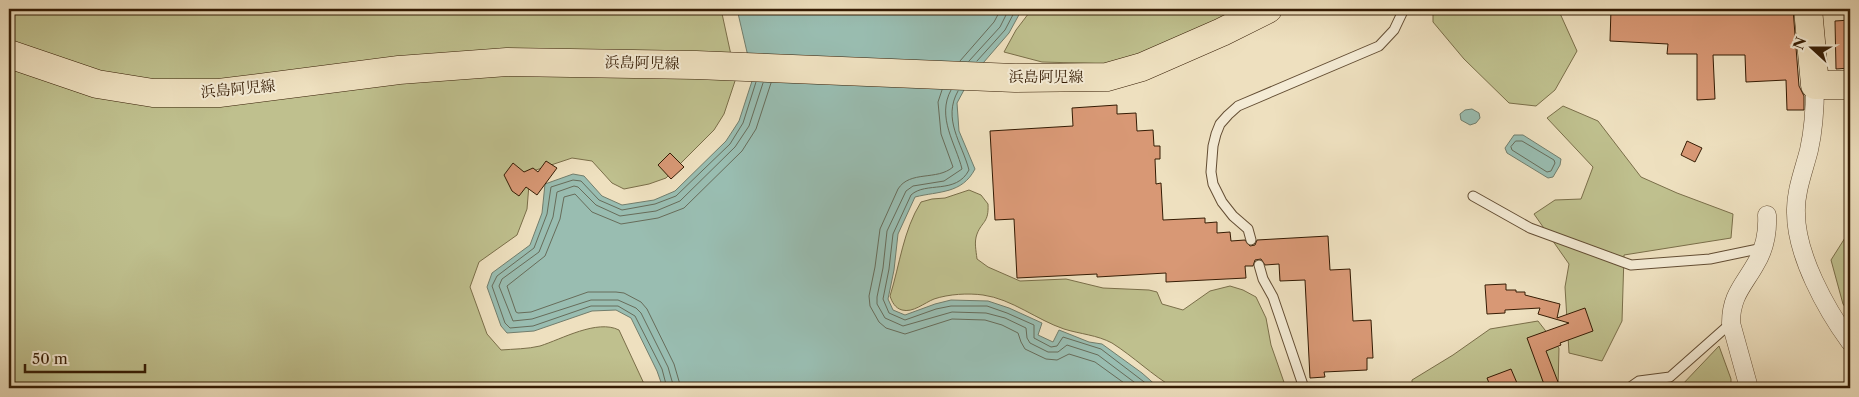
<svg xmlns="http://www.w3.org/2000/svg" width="1859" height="397" viewBox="0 0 1859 397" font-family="'Libre Caslon Text','Noto Serif JP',serif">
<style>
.green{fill:#bfc08e;stroke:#7a6e49}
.water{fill:#99bdb1;stroke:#717d6c}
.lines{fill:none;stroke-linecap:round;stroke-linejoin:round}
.shore{stroke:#676c5a;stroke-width:1}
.building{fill:#d89875;stroke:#351c04}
.lane-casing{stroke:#634d33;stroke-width:11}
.street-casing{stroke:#634d33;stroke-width:19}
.primary-casing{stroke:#351c04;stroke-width:29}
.highway-casing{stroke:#351c04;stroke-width:29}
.lane{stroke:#f4ebd5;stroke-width:9}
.street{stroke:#f4ebd5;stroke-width:18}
.primary{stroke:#eee0bf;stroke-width:28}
.highway{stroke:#eee0bf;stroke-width:28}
.labels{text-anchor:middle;stroke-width:4;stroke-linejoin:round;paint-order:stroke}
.street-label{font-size:15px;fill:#351c04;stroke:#f4ebd5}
</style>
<rect width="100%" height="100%" fill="#eee0bf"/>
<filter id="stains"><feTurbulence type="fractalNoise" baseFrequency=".004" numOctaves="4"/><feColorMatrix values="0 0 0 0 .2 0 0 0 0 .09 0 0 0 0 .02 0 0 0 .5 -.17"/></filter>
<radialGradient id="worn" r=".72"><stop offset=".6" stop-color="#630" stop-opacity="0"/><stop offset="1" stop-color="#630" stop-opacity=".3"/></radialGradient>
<g class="green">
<path d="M9,9H721L736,78L724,114L714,130L666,178L649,184L624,189L612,183L592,161L572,158L530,172L527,209L517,235L479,262L470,287L487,334L501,350C513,349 528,349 540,346C562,339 597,319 619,330L646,388H9Z"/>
<polygon points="1032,9 1248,9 1180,46 1113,64 1042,62 1004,52 1016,30"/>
<polygon points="1433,9 1558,9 1577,51 1555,90 1536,106 1509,103 1464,59 1433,22"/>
<polygon points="1563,106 1598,121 1641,177 1677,193 1733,214 1731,238 1624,255 1622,321 1602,361 1569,353 1565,287 1569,264 1534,214 1555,200 1581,199 1593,167 1547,118"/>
<path d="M969,190L981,195L988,204C989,223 982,221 977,234C974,242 976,250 977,259L988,267L1020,281L1066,279L1103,288L1149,290L1157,292L1162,304L1183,310L1210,291L1230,286L1243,290L1256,297L1266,318L1271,345L1286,388H1174C1152,375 1134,357 1112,343C1097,335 1080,334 1064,329C1037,320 1012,299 983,295C968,293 949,294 934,299C924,303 913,313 902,310C895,308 892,302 890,296C900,264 903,231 921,202L932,199L945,198Z"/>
<polygon points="1850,230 1850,314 1843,304 1831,260"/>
<polygon points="1538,321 1559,348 1558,388 1412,388 1412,380 1453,355 1490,329"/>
<polygon points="1719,346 1731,379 1731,388 1671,388 1680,387"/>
</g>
<g class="water">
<path d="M737,9H1024L1021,11L1009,33L971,77L957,103L959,131L975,169C962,194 939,191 915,197L898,234L894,270L888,299L893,310L905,315L935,304L951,300L988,301L1009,308L1042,323L1038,335L1053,342L1059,330L1089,342L1102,344L1142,373L1159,388H663L657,371L631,318L616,310L592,311L534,331L507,333L501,326L487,287L492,273L530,245L542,213L545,184L573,174L584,176L602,196L622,205L654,200L675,191L726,141L739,121L753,78Z"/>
<polygon points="1472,109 1479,113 1480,118 1476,123 1470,125 1461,120 1460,114 1465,110"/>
<polygon points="1514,135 1523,135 1561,159 1560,165 1553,177 1548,178 1507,153 1505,148"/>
</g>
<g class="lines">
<g class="shore">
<polyline points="960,61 994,22 1001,9"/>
<polyline points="969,61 1000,27 1009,9"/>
<polyline points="977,61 1005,30 1016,9"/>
<path d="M942,90L938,102L941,134L953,167C937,181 910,170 898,189L880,229L875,267L869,296L870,306L879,322L886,328L905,334L952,319L985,320L1002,325L1018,333L1021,342L1025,349L1046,359L1057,360L1069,354L1095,362L1131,388"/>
<path d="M951,90C936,117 956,144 962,169L944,181L913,186L906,191L887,231L883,268L877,297V304L885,318L903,326L952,312L986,313L1005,318L1026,328L1027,338L1030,343L1048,352H1058L1067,345L1098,355L1142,388"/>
<path d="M958,91C942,119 962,143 969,170C956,195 926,181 911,195L893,234L889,269L883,299L889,313L905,320L936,309L951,306H987L1007,313L1034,325V338L1051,347L1057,346L1063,337L1101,349L1152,388"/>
<polygon points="1516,141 1522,141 1554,160 1555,163 1551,171 1547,172 1512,150 1511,147"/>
<polyline points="667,388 662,369 635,316 618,306 591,306 533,326 510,328 505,323 492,286 497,276 534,248 547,214 551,187 573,180 581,181 599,200 622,210 655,204 676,196 730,144 743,123 756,82"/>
<polyline points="674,388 668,367 641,313 636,308 618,300 591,300 532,319 513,321 499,286 502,279 539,252 553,217 557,192 574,186 578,187 596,205 620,216 656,211 680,201 735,147 749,126 763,83"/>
<polyline points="681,388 674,364 647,309 641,302 624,293 616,292 588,292 531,312 518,313 516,312 507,286 545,256 560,219 564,197 575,194 592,212 621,224 658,218 684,208 742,151 756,129 771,83"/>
</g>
</g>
<g class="building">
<polygon points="1611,9 1793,9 1799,86 1804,96 1804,110 1787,110 1786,80 1746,82 1745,55 1713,55 1715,99 1697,100 1697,54 1667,54 1668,44 1610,41"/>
<polygon points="1850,20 1850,68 1836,69 1835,21"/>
<polygon points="1117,105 1117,114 1136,113 1137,131 1153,130 1154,146 1160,146 1160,159 1155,159 1156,184 1161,183 1163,220 1205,218 1205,223 1217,222 1217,233 1230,232 1231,241 1245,240 1250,246 1255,245 1257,240 1328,236 1330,270 1350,269 1353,321 1371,320 1373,358 1367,358 1367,370 1324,372 1325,377 1310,378 1305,280 1280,281 1279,264 1265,265 1261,259 1255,260 1253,266 1245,266 1246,278 1166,282 1166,273 1097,277 1097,274 1017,278 1014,219 995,220 990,131 1073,126 1072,108"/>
<polygon points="1687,141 1702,148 1695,162 1681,155"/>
<polygon points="670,153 684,167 671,179 658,165"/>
<polygon points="546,161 557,168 537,195 526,187 519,196 512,191 504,175 513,163 524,172 533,168 538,172"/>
<polygon points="1506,284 1506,290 1516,290 1516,292 1525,292 1525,295 1560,304 1557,318 1585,308 1593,331 1560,343 1561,345 1546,351 1558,382 1545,387 1527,338 1569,323 1538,314 1540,308 1505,310 1505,313 1487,314 1485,285"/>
<polygon points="1511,369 1517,383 1504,388 1491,388 1487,378"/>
</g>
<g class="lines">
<g class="lane-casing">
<g id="lane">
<polyline points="1473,196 1530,228 1631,265 1710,259 1763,248"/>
<polyline points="1251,240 1248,229 1233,216 1222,202 1213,184 1211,172 1213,146 1216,134 1220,124 1228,115 1238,106 1379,46 1394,30 1404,9"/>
<polyline points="1259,265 1263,279 1273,297 1304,388"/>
<polyline points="1629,388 1639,381 1670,377 1731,323"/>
</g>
</g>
<g class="street-casing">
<g id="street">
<path d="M1815,85C1815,107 1814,128 1809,150C1804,170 1795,192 1796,213C1796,255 1826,309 1850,342"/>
<path d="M1749,388L1731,323C1731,296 1743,286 1755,265C1765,249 1768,233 1767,215"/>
</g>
</g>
<g class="primary-casing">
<polyline id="primary" points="9,54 97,84 153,93 219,93 399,70 507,62 696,65 1015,78 1107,77 1142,67 1222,32 1268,9"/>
</g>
<g class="highway-casing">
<polyline id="highway" points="1808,9 1815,85 1850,85"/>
</g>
<use href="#lane" class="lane"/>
<use href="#street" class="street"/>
<use href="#primary" class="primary"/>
<use href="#highway" class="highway"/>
</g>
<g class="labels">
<g class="street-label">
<text transform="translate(642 63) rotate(1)" y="5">浜島阿児線</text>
<text x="1046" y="82">浜島阿児線</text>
<text transform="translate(238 89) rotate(-5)" y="5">浜島阿児線</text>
</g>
</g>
<rect width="1859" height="397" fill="none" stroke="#eee0bf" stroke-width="30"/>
<rect x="10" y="10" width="1839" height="377" fill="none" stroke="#351c04" stroke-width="2.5"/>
<rect x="15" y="15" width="1829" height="367" fill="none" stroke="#351c04"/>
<g transform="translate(1812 48) rotate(291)" stroke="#f4ebd5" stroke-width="4" paint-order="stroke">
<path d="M0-4L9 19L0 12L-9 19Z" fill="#351c04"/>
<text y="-8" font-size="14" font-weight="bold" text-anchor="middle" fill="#351c04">N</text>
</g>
<path d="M25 364v8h120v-8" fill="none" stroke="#351c04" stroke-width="2.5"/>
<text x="32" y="364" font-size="15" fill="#351c04" stroke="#f4ebd5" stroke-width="4" paint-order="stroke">50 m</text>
<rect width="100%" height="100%" filter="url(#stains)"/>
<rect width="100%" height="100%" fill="url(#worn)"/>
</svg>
